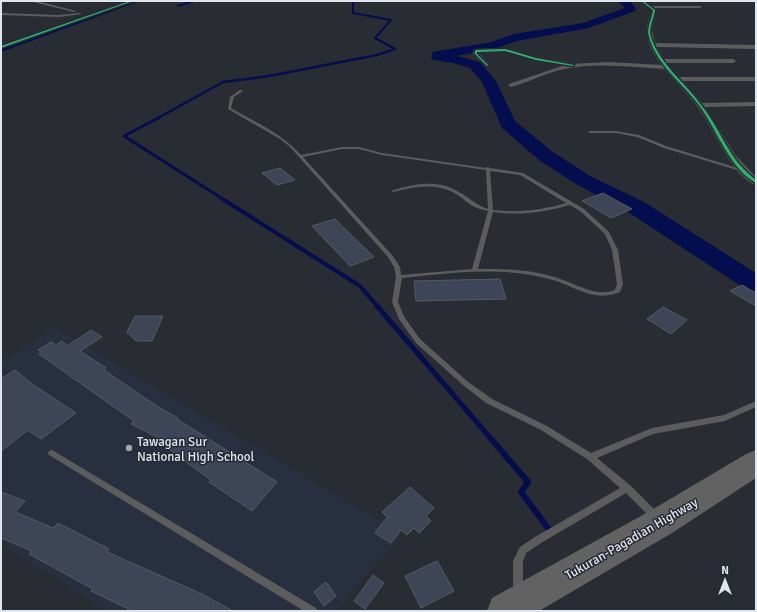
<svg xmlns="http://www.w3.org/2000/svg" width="757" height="612" viewBox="0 0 757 612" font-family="Signika,sans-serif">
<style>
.built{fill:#283040}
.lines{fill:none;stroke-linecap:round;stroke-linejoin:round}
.stream-far5{stroke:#040e4e;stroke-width:2}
.stream-far4{stroke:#040e4e;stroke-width:2.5}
.stream-far3{stroke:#040e4e;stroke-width:3}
.stream-far2{stroke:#040e4e;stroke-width:4}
.stream-far1{stroke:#040e4e;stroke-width:5}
.stream{stroke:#040e4e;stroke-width:6}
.canal{fill:#040e4e;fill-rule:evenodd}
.river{fill:#040e4e;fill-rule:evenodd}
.building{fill:#3d4556;stroke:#575a5f}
.lane{fill:#5c5c5c;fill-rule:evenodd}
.street{fill:#5c5c5c;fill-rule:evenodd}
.highway{fill:#636262;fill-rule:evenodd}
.cycleway-casing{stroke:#252b36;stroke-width:3}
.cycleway{fill:#2db169;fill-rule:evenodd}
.poi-dot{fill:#a1a4ac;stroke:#252b36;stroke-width:1.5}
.labels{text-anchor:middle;stroke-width:3;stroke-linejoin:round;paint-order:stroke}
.near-poi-label{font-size:13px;fill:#e1e5ed;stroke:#252b36;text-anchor:start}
.near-street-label{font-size:13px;fill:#e1e5ed;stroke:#252b36}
</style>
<rect width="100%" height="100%" fill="#292c32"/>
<polygon class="built" points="54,327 402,534 336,611 107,611 1,544 1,362"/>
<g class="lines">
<g class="stream-far5">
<polyline points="353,1 353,13 391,20 375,38 395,49 386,52"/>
<polyline points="178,6 194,1"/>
</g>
<polyline class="stream-far4" points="158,118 223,82 269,76 377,55 389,51"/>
<polyline class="stream-far3" points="160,117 124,136 226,201"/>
<polyline class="stream-far2" points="224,200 360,286 378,307"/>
<polyline class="stream-far1" points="377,306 493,441"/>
<polyline class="stream" points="492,440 528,482 521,492 548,528"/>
<polygon class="canal" points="131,1 140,1 1,52 1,47"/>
<polygon class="river" points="618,1 630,1 636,9 635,11 589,28 517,41 495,49 457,56 480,62 496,81 515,121 553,152 590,176 644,202 756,273 756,292 747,290 628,212 576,184 539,160 502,128 482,82 470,68 453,63 433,60 431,57 433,52 438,51 492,42 514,34 583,23 625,8"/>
</g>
<g class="building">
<polygon points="280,168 295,180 277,185 262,173"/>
<polygon points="603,193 632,209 611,218 582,201"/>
<polygon points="335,219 374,257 350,266 312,226"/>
<polygon points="500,279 506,299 416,301 414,281"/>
<polygon points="742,285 756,293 756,306 730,291"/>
<polygon points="663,307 687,320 671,334 647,319"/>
<polygon points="135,316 163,316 152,341 136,341 127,332"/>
<polygon points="91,330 102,337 80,351 106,368 104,370 158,407 178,418 177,419 277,482 252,511 209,482 211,480 182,459 183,458 157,442 161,439 131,424 134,421 39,354 42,352 38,350 51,342 56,345 62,341 67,346"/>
<polygon points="15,370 35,386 76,413 41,439 28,430 1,451 1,379"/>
<polygon points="410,487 434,508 426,516 431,521 419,533 414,528 407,535 401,530 391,543 375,533 387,517 382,512"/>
<polygon points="1,492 25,501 15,512 53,528 58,523 109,549 107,552 202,594 233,611 133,611 91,591 93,589 29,554 32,551 1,538"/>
<polygon points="437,561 454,591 421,608 405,576"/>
<polygon points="373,575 384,583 365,609 354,601"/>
<polygon points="326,582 336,596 324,606 314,592"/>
</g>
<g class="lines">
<g class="lane">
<path d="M240,90L243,91L234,97L231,108C255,122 282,133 301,155L342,147H359L382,153L486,168L488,167L490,168L523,173L584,209L609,232L618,250L623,284L620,292C594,302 580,289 556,281C507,265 452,273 402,278L398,302L405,318L420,339L467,381L492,399L547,426L591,453L652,428L724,415L756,401V407L725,421L653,434L597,458L630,485L659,514L660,517L659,520L656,521L653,520L626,493L541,543L526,553L523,561V592L521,595L518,597L515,595L513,592V561L520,547L535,537L620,488L587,459L541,430L486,403L463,385L416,343L399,319L392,302L396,277L394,267L388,257L290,147L280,139L228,109L230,97ZM342,149H359L382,155L486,170L488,209C476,205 470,198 459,192C443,182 424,182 405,187C400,188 395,189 391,191L393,192C414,187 436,182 456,194C461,197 466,202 471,205C476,208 482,210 488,211L472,269L401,275L400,267L392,255L303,157ZM490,171L520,175L566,203C543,210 518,213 493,210ZM570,205L580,211L605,234L612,250L617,284L615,290C597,297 580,286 563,280C553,276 543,274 533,272C515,269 496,269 478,269L493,212C519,216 545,212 570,205Z"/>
<polygon points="589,131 616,131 639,135 666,146 744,170 740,171 664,148 637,137 616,133 589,133"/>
<polygon points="52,450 316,608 318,611 304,611 49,455 48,453 49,451"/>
</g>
<g class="street">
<polygon points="29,1 37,1 76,11 74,12"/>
<polygon points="128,1 134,1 1,49 1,45"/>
<path d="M640,1H645L651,6H700L702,7L700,8H655L656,10L652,30L655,43L756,45V49L657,47L664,59H733L736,61L733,63H667L679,77H756V81H683L702,103L756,102V106L705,107L735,155L756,177V185C734,179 713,127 699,109C689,95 676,82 665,69C631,67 597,62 564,69C545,73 529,82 511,87L508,85L509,84L565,65L536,61L505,52L479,53L490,65L487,67L473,54V51L476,49L505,48L537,57L568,62L571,64L608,62L662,65C655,57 646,42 647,30C647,23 650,17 652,10Z"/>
<polygon points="1,13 59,15 80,13 82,14 59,17 1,15"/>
</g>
<polygon class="highway" points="756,450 756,478 672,533 539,611 487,611 492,598 650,511 746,454"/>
<g class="cycleway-casing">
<g id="cycleway">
<polygon points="130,1 133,1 1,48 1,46"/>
<path d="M641,1H643L655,10C654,19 648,28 651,37C660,65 686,83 702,106C714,121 722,139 733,156C739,165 747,173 756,180V183C731,170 717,131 701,108C684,84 657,66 649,37C646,28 652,19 653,10Z"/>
<polygon points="505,49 536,58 574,65 573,66 536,60 505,51 477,52 477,54 488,65 487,66 475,54 475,51 476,50"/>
</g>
</g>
<use href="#cycleway" class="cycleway"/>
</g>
<circle class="poi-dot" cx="129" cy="448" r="4"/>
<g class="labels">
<g class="near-poi-label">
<text x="137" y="446">Tawagan Sur<tspan x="137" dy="15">National High School</tspan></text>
</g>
<g class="near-street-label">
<text transform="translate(631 538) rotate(-30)" y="5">Tukuran-Pagadian Highway</text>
</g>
</g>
<rect width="757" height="612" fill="none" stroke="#e1e5ed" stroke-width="4"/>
<g transform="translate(725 580)" stroke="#252b36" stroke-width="3" paint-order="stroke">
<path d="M0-3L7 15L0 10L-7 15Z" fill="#e1e5ed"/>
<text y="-6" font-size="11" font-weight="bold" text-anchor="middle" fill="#e1e5ed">N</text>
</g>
</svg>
